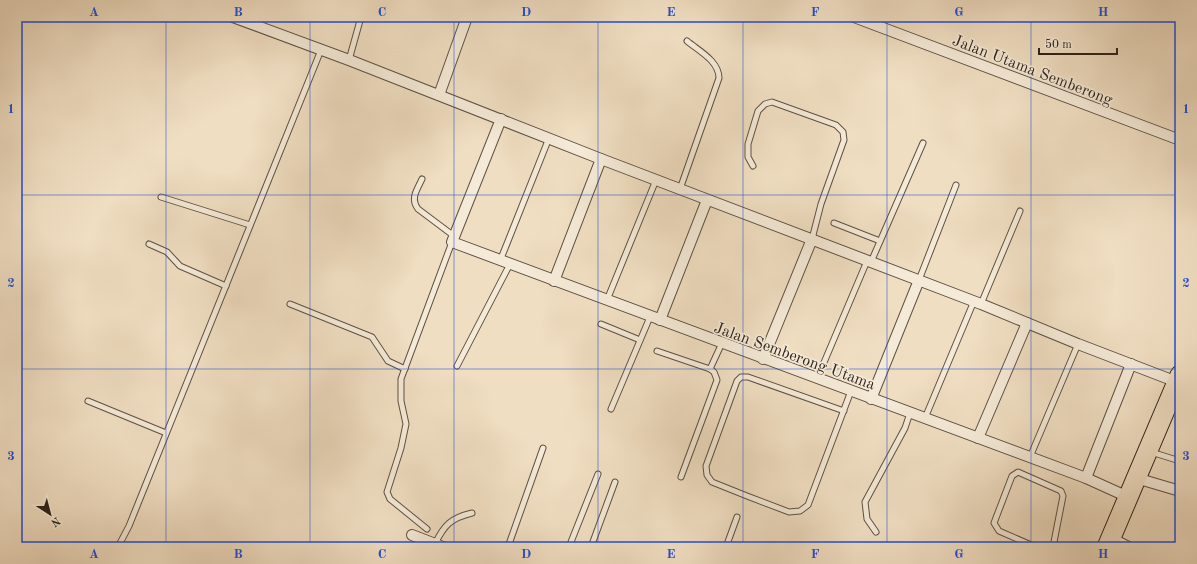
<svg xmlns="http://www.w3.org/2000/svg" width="1197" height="564" viewBox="0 0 1197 564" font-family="'Old Standard TT',serif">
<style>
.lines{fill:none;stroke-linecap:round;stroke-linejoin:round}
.lane-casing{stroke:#5e5144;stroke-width:7}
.street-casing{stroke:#5e5144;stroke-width:12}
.highway-casing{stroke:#2d221a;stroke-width:21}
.lane{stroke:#f5ead7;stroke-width:5}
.street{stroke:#f5ead7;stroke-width:10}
.highway{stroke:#f0dec2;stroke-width:19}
.grid{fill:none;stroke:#1d4ed8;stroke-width:1;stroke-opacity:0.55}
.labels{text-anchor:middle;stroke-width:3.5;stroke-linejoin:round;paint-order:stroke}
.street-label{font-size:16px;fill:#2d221a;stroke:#f5ead7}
.neatline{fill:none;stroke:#1d4ed8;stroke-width:1.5}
.grid-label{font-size:13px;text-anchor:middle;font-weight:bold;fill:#1d4ed8}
</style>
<rect width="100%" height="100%" fill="#f0dec2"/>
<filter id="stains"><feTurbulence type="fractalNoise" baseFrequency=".005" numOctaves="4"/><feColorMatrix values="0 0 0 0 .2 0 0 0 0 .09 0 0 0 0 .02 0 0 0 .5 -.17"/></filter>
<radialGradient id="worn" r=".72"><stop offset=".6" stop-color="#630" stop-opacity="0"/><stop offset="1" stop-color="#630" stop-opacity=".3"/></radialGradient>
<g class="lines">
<g class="lane-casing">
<g id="lane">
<polyline points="349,60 361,17"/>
<polyline points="753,166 748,157 748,144 758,111 765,104 772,102 836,125 843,132 844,140 821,204 812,239"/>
<path d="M422,179C417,190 410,198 418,209L454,236"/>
<path d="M680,189L719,78C719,61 699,51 687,41"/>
<polyline points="161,197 250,225"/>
<polyline points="834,223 880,241"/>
<polyline points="149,244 167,252 180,266 226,286"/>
<polyline points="500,261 549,138"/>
<polyline points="871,262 923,143"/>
<polyline points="919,280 956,185"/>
<polyline points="607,300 656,180"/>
<polyline points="290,304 372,337 388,361 405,369"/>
<polyline points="981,304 1020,211"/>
<polyline points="601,324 640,340"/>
<polyline points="657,351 710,369 722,343"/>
<polyline points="457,366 510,264"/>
<polyline points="817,379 867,261"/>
<polyline points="88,401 166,433"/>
<polyline points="611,409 650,317"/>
<polyline points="844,411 748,377 741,377 737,381 706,466 707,475 712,482 747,496 789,512 800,511 808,505 851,391"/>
<polyline points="925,418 974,301"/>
<polyline points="1151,452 1180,461"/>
<polyline points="1030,457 1078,344"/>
<polyline points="681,477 717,380 714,372 710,369"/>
<polyline points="427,529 390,499 387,492 401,448 406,424 401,401 401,379 452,242"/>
<polyline points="876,532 867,519 865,502 905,428 910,413"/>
<polyline points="1114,537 1134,547"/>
<path d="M435,544C444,525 451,518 472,513"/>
<polyline points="118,547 129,526 321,50"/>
<polyline points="508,547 543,448"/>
<polyline points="569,547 598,474"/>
<polyline points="591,547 615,482"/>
<polyline points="726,547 737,517"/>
<polyline points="1036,547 999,531 994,523 1012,476 1018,472 1061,491 1063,496 1053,547"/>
</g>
</g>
<g class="street-casing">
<g id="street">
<polyline points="233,17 349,60 601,159 981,304 1078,344 1177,382"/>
<polyline points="854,17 1180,140"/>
<polyline points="439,95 467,17"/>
<polyline points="501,119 452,242 1086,478 1128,497"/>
<polyline points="554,281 601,159"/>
<polyline points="660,320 707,200"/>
<polyline points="763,359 812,239"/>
<polyline points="871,399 919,280"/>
<polyline points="978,438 1027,323"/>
<polyline points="1086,478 1131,364"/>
<polyline points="1136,478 1180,491"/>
<polyline points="412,535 443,547"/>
</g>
</g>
<g class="highway-casing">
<polyline id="highway" points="1107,547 1180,375"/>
</g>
<use href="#lane" class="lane"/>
<use href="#street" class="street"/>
<use href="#highway" class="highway"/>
</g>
<path class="grid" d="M166,17V547M310,17V547M454,17V547M598,17V547M743,17V547M887,17V547M1031,17V547M17,195H1180M17,369H1180"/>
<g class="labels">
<g class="street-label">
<text transform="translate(1033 69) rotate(21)" y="6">Jalan Utama Semberong</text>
<text transform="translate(795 355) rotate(20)" y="6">Jalan Semberong Utama</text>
</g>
</g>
<rect width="1197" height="564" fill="none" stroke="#f0dec2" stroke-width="44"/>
<g transform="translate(50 514) rotate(144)" stroke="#f5ead7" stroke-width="3" paint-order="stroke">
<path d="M0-3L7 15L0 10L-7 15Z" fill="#2d221a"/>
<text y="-6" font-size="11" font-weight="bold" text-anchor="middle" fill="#2d221a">N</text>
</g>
<path d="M1039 48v6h78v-6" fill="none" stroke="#2d221a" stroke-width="2"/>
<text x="1045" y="48" font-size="12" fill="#2d221a" stroke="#f5ead7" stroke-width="3" paint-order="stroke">50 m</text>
<rect x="22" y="22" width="1153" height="520" class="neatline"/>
<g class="grid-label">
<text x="94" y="16">A</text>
<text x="238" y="16">B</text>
<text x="382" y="16">C</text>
<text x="526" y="16">D</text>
<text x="671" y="16">E</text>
<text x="815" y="16">F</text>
<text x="959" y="16">G</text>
<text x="1103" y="16">H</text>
<text x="11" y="113">1</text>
<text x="1186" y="113">1</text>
<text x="11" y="287">2</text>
<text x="1186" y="287">2</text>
<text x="11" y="460">3</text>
<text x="1186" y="460">3</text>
<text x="94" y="558">A</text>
<text x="238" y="558">B</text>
<text x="382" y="558">C</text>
<text x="526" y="558">D</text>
<text x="671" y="558">E</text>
<text x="815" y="558">F</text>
<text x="959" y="558">G</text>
<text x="1103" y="558">H</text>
</g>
<rect width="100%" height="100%" filter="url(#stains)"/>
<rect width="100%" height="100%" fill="url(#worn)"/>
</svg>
